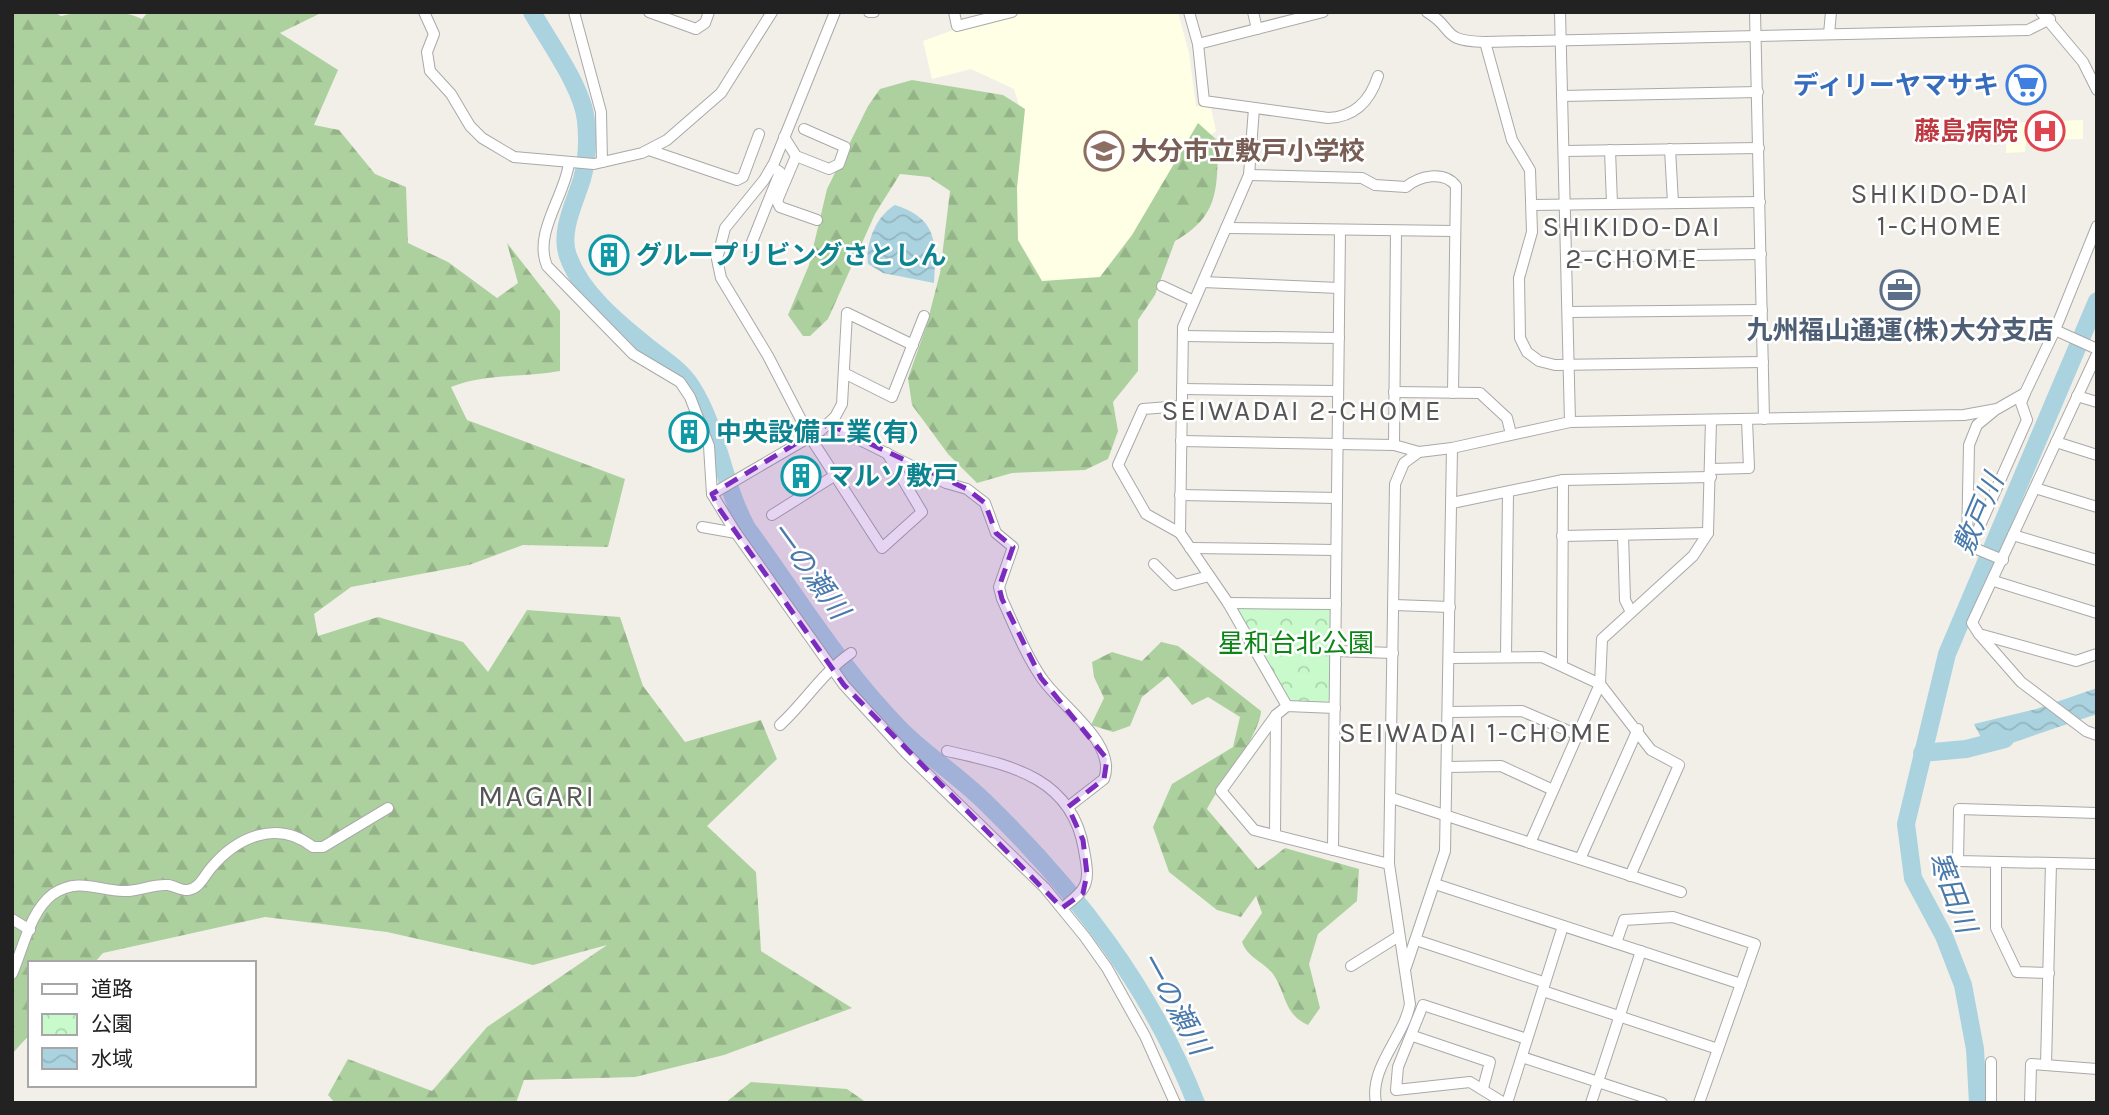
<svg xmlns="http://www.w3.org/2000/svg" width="2109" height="1115" viewBox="0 0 2109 1115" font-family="Karla,'Noto Sans JP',sans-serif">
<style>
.education{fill:#ffffe5}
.forest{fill:url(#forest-firs)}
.park{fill:url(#park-crowns)}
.water{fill:url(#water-waves)}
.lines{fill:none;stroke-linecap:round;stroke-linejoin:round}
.river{stroke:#aad3df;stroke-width:18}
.minor-casing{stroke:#a9a9a9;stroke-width:12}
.minor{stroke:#fff;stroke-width:10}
.marked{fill:#7b2cbf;fill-opacity:0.2;stroke:#7b2cbf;stroke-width:5;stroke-dasharray:14 9;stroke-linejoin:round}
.labels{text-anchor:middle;stroke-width:5;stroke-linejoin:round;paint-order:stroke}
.shop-label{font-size:26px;font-weight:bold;fill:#366cbe;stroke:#fff;text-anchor:end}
.health-label{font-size:26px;font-weight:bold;fill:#be3a42;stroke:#fff;text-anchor:end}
.education-label{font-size:26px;font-weight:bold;fill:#785e54;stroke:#fff;text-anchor:start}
.culture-label{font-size:26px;font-weight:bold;fill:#0d838f;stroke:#fff;text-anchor:start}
.service-label{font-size:26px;font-weight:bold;fill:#4e5e75;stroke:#fff}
.park-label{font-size:26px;fill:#0c8416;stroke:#fff}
.neighbourhood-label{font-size:28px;letter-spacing:2px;fill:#555;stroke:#fff}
.water-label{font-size:28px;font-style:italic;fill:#4a7aab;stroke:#fff}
.quarter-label{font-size:30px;letter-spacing:2px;fill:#555;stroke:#fff}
</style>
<defs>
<pattern id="forest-firs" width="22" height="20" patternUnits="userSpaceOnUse" patternTransform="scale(1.75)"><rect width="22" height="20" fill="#add19e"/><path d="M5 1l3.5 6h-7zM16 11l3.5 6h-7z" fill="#95b388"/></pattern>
<pattern id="park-crowns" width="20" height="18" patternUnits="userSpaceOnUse" patternTransform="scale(1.75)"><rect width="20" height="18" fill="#c8facc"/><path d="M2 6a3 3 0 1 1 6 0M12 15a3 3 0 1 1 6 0" fill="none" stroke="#acd6af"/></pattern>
<pattern id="water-waves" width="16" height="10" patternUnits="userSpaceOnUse" patternTransform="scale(1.75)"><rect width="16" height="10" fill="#aad3df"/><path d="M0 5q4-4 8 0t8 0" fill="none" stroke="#92b5bf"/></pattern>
</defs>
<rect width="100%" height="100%" fill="#f2efe9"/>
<g class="education">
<polygon points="1022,12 1178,12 1189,53 1196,106 1211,108 1216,131 1198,144 1108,281 1048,288 1010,250 1023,118 1014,89 971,69 932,79 923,41 956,29"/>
<polygon points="2083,120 2083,139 2026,140 2025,152 2006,153 2006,123"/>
</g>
<g class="forest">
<path d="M12,12H54L61,16C86,10 119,8 142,19L148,12H323L280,33L338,70L314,125L339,130L375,174L406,187L408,243L448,262L497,298L518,283L507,243L560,311V371C523,378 485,373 451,387L467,420L625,479L608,547L523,545L469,565L351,587L314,614L318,636L378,617L463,642L488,672L527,610L620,617L643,686L685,742L761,720L777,759L707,826L756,872L761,951L852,1008L724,1055L635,1077L524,1080L516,1103H335L328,1095L348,1059L432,1091L487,1027L607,945L533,965L387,932L265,917L103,953L94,963H30V1034L12,1054Z"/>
<path d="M912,80L1003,95L1025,109L1017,188L1018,240L1042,281L1100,277L1132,235L1198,123L1218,141C1217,188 1220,216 1175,241L1155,295L1138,320V371L1113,402L1118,431L1108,459L1085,470L1012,473L977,483L948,454L912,405L908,378L926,327L940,273L950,191L929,177L900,174L875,214L828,319L810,336H803L788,315L809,265L827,189L868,106L880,89Z"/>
<path d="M1161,642L1178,646L1261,711C1260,735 1220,784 1207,809L1258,869L1285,848L1359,869L1357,901L1318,934L1309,964L1320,1008L1308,1025C1284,1014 1287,997 1275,977C1266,962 1248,959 1242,942L1262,913L1256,896L1241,917L1217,910L1169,872L1153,827L1172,784L1233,747L1240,717L1208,697L1192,705L1168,676L1142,697L1130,726L1113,732L1091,725L1104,698L1094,677L1092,662L1112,652L1142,661Z"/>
<polygon points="751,1082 847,1089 867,1103 725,1103"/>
</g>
<polygon class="park" points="1239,607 1328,608 1331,611 1330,698 1327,702 1292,702 1288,699 1237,611"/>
<g class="water">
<path d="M895,205C939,219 936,244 934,283L883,273L868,264C865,243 877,215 895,205Z"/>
<polygon points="2097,688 2097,714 1988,751 1974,724 2036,709"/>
</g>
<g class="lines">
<g class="river">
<path d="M532,12C549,42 583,88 586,121C588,140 587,161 582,179C575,202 559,232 568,256C581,293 618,323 648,347C663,359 680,369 691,386C720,431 721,481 747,528C796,595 842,671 901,730C928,757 962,778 989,806C1077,892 1151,988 1196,1103"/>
<polyline points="1922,753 1966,749 2005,739"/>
<polyline points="1978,1103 1975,1049 1963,985 1944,936 1913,878 1906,824 1947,654 2097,301"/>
</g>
<g class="minor-casing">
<g id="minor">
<polyline points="424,12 434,34 427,52 430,71 451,94 470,126 482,138 514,157 594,164 642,153 667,140 721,93 772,12"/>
<polyline points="574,12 601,112 602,162"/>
<polyline points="649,12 696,29 705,23 709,12"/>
<polyline points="835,12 774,163 764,180 725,228 717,259 721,278 768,356 810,437 882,548 922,512 887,453"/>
<polyline points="869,12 874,12"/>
<polyline points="954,12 957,26 1012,12"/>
<path d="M1189,12L1198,44L1204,101L1328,118C1355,117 1370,101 1378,76"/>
<polyline points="1253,12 1257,29"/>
<path d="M1427,12C1456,29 1439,41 1485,42L2028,30L2050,19"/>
<polyline points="1560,12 1570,422"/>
<polyline points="1755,12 1764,419"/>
<polyline points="2041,12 2083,62 2097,90"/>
<polyline points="1829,34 1831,12"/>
<polyline points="1485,42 1512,140 1530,170 1532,232 1519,278 1520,338 1527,352 1539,361 1555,365 1763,362"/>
<polyline points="1198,44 1323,12"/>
<polyline points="1562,96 1758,92"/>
<polyline points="784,137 796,156 829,169 839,164 845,147 804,129"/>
<polyline points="1670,149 1673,203"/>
<polyline points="649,150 737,180 743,177 759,134"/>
<polyline points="1610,150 1612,204"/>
<polyline points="1564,151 1759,148"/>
<polyline points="796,156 777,201 780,207 817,220"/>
<path d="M569,163C565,196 533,233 547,266L633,354L680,382L690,397L709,446L712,494L736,533L844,685L906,753L1045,888L1085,937L1107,968L1145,1036L1175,1103"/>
<path d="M1249,175L1362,178L1375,185L1406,187C1419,176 1444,170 1456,186L1453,393"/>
<polyline points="1532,205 1760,202"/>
<polyline points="1226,228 1454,231"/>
<polyline points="750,247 780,172 772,167"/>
<polyline points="1566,257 1761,254"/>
<polyline points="1203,282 1339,288"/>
<polyline points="1162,286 1194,301"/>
<polyline points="1568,312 1762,310"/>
<polyline points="2055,330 2097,349"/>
<polyline points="1183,336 1339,338"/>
<polyline points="2097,354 1972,623 1979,634 2076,661 2097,654"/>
<polyline points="844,373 892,397 924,316"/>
<polyline points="1182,389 1338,391"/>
<polyline points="1394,392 1480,393 1507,418 1511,434"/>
<polyline points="2077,396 2097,402"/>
<polyline points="1182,406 1143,409 1118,465 1146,514 1180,533 1228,603 1287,706"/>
<polyline points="1994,411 1977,425 1969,445 1967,545 2003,560"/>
<path d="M828,424L946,483L967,489L985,503L996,533L1013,547L999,587L1002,599C1014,625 1025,654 1041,677C1059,705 1118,743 1104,779L1068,807"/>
<polyline points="1181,441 1394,445 1419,452"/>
<polyline points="2056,442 2097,455"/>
<polyline points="1394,445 1396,231"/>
<polyline points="1711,469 1749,468 1747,420"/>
<polyline points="2035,488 2097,507"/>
<polyline points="712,494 820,431 835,417 842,404 847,313 913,345"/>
<polyline points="1180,495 1337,498"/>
<polyline points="1452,503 1563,480 1711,477"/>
<polyline points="772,515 834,476"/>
<polyline points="702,527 736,533"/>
<polyline points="1180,533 1183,327 1249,175 1254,108"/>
<polyline points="1623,535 1625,600 1631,612"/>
<polyline points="2013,535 2097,560"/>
<polyline points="1562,536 1708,533"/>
<polyline points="1967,545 1978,530 2027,420 2021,403 2025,393"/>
<polyline points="1190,548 1336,550"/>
<polyline points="1154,564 1175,585 1209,576"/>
<polyline points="1994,581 2097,613"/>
<polyline points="1228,603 1336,604"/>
<polyline points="1394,605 1450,607"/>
<polyline points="1979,634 2021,682 2086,731 2097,735"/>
<polyline points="1335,651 1393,653"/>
<polyline points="1506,657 1508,492"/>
<polyline points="1450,658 1542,657 1600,684 1530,843"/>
<polyline points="1562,665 1563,480"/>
<polyline points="1335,708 1287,706 1276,715 1221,791 1254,830 1389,864"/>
<polyline points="1449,712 1522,711 1578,735"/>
<path d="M780,725C805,702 822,673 851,653"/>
<path d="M947,751C1009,765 1072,776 1084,850C1090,883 1089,888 1062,908"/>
<polyline points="1448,767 1501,766 1553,790"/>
<polyline points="1392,798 1681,892"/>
<polyline points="2097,813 1959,809 1958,861 2097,864"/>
<polyline points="1275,835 1276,715"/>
<polyline points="1333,850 1340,230"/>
<polyline points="1580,859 1638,729"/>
<polyline points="1996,862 1996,928 2017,972 2049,973"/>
<polyline points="1630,876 1679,765 1651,750 1600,684 1602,639 1693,556 1708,533 1711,420"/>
<polyline points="1435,884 1741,984"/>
<polyline points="12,919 30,930"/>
<polyline points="1416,940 1540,981"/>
<polyline points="1616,943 1624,920 1673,917 1755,944 1699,1103"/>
<polyline points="1351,966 1399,936"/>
<polyline points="1406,967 1445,851 1452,448"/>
<path d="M12,974C23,949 30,911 53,894C80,876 100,892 126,891C140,891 152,884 168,885C175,886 182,891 188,890C200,888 204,876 211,868C237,837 277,819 313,847H323L388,808"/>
<polyline points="1543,991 1718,1049"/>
<polyline points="1413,1036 1490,1062 1483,1088"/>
<polyline points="1522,1057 1662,1103"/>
<polyline points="2046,1065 2051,863"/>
<path d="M1376,1103C1369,1067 1404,1037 1410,1004L1389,864L1395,484L1404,463L1419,452L1452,448L1570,422L1964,415L1997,409L2025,393L2055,330L2097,226"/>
<polyline points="1504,1103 1470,1082 1396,1090 1398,1067 1423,1005 1527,1039"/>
<polyline points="1507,1103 1563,926"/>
<polyline points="1591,1103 1641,951"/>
<polyline points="1991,1103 1991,1062"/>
<polyline points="2030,1103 2031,1064 2097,1069"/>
</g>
</g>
<use href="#minor" class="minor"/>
</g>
<path class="marked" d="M828,424L967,489L985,503L996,533L1013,547L999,587L1002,599L1041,678L1107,759L1104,779L1068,807L1083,840L1087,874L1083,893L1062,908L844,685L718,507L712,494Z"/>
<defs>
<g id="supermarket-ring" transform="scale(2.0125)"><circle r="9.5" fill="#fff" stroke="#3f7fe0" stroke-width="1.5"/><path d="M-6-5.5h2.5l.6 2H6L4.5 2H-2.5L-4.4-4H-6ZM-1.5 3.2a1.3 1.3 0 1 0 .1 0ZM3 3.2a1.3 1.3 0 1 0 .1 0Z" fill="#3f7fe0"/></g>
<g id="hospital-ring" transform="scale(2.0125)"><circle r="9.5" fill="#fff" stroke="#e0444e" stroke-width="1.5"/><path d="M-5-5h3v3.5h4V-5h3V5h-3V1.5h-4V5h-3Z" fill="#e0444e"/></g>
<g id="school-ring" transform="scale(2.0125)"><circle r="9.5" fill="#fff" stroke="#8d6e63" stroke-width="1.5"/><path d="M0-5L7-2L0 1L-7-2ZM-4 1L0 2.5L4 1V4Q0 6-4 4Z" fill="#8d6e63"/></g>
<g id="building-ring" transform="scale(2.0125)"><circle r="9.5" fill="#fff" stroke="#0f9aa8" stroke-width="1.5"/><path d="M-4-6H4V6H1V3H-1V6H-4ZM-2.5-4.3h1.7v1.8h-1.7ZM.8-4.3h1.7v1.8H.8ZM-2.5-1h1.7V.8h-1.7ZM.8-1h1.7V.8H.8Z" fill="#0f9aa8"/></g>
<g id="office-ring" transform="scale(2.0125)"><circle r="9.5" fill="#fff" stroke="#5c6f8a" stroke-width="1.5"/><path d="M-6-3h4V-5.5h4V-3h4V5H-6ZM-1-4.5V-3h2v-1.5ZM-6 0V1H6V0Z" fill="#5c6f8a"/></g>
</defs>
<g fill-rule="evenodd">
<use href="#supermarket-ring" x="2026" y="85"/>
<use href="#hospital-ring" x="2045" y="131"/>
<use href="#school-ring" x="1104" y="151"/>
<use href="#building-ring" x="609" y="255"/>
<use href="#office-ring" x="1900" y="290"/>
<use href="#building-ring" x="689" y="432"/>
<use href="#building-ring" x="801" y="476"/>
</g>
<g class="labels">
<g class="shop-label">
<text x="1999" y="94">ディリーヤマサキ</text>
</g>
<g class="health-label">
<text x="2018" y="140">藤島病院</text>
</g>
<g class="education-label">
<text x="1131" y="160">大分市立敷戸小学校</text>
</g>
<g class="culture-label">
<text x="636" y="264">グループリビングさとしん</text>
<text x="716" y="441">中央設備工業(有)</text>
<text x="828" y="485">マルソ敷戸</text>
</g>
<g class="service-label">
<text x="1900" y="339">九州福山通運(株)大分支店</text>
</g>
<g class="park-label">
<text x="1296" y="652">星和台北公園</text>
</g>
<g class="neighbourhood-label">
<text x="1940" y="203">SHIKIDO-DAI<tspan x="1940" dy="32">1-CHOME</tspan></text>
<text x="1632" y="236">SHIKIDO-DAI<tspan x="1632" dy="32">2-CHOME</tspan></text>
<text x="1302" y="420">SEIWADAI 2-CHOME</text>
<text x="1476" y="742">SEIWADAI 1-CHOME</text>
</g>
<g class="water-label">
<text transform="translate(1978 514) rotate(-67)" y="10">敷戸川</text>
<text transform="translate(810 570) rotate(54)" y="10">一の瀬川</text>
<text transform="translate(1953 892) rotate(69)" y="10">寒田川</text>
<text transform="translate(1175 1003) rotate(61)" y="10">一の瀬川</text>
</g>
<g class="quarter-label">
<text x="537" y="806">MAGARI</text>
</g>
</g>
<rect width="2109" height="1115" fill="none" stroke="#222222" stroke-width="28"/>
<rect x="28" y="961" width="228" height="126" fill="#ffffff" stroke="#a7a7a7" stroke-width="2"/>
<rect x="42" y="984" width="35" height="10" fill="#ffffff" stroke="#a7a7a7" stroke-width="2"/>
<text x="91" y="996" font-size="21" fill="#222222">道路</text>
<rect x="42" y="1014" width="35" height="21" fill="url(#park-crowns)" stroke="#a7a7a7" stroke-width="2"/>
<text x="91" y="1031" font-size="21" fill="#222222">公園</text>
<rect x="42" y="1048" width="35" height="21" fill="url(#water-waves)" stroke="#a7a7a7" stroke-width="2"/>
<text x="91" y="1066" font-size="21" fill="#222222">水域</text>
</svg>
